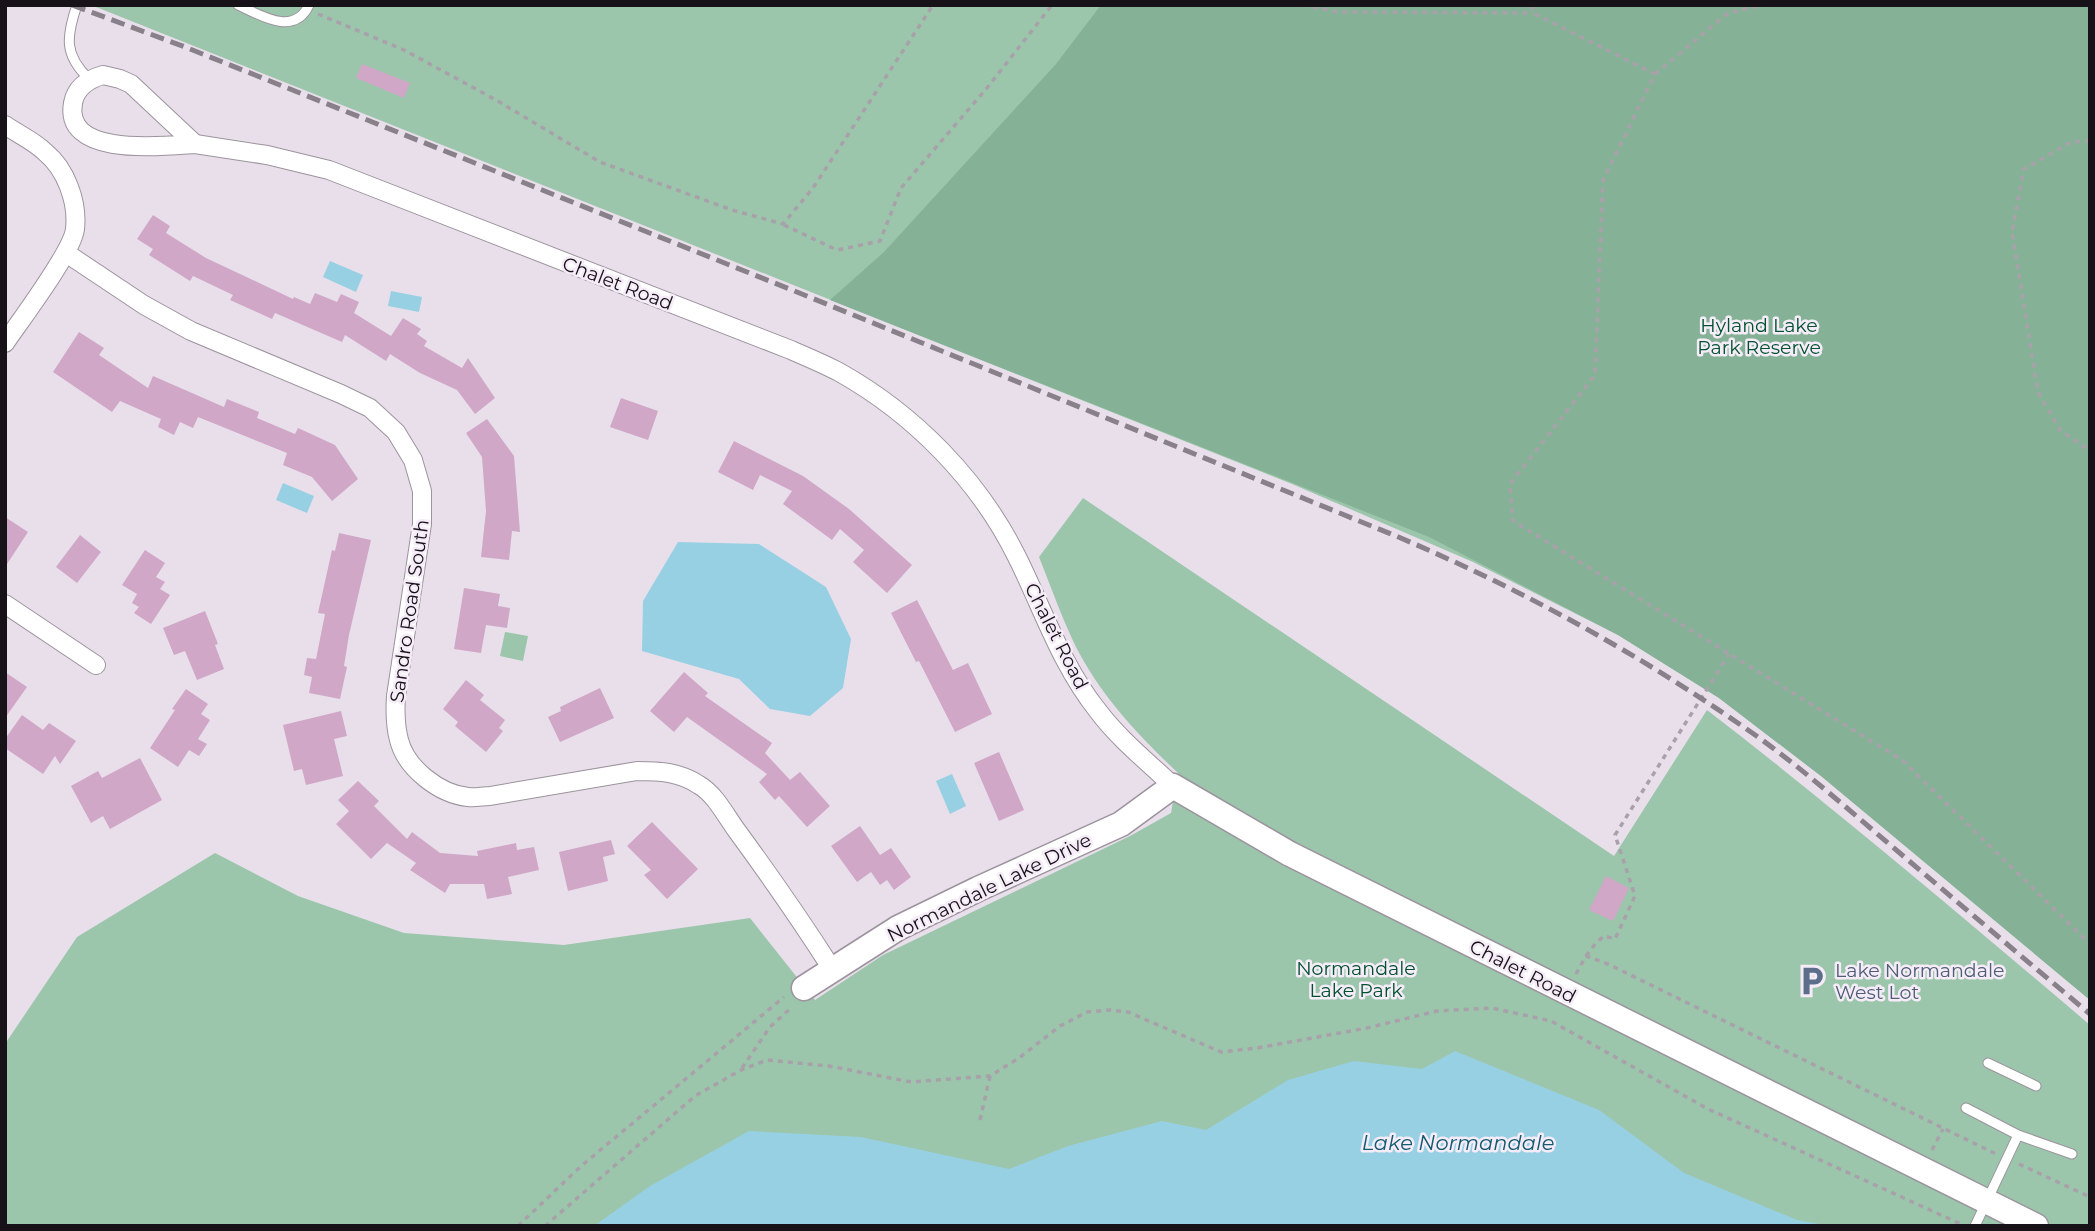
<svg xmlns="http://www.w3.org/2000/svg" width="2095" height="1231" viewBox="0 0 2095 1231" font-family="Montserrat,sans-serif">
<style>
.green{fill:#9bc6ab}
.forest{fill:#85b296}
.water{fill:#98d0e3}
.building{fill:#d0a7c7}
.lines{fill:none;stroke-linecap:round;stroke-linejoin:round}
.lane-casing{stroke:#9c939e;stroke-width:11}
.street-casing{stroke:#9c939e;stroke-width:20}
.secondary-casing{stroke:#9c939e;stroke-width:27}
.path{stroke:#a8a1aa;stroke-width:3.5;stroke-dasharray:5 5;stroke-linecap:butt}
.lane{stroke:#fff;stroke-width:9}
.street{stroke:#fff;stroke-width:18}
.secondary{stroke:#fff;stroke-width:24}
.rail{stroke:#88818a;stroke-width:5;stroke-dasharray:14 7;stroke-linecap:butt}
.labels{text-anchor:middle;stroke-width:5;stroke-linejoin:round;paint-order:stroke}
.street-label{font-size:19px;fill:#161217;stroke:#f5ecf8}
.park-label{font-size:19px;fill:#00522f;stroke:#f5ecf8}
.service-label{font-size:19px;fill:#4e5e75;stroke:#f5ecf8;text-anchor:start}
.water-label{font-size:21px;font-style:italic;fill:#115a6f;stroke:#f5ecf8}
</style>
<rect width="100%" height="100%" fill="#e8dfeb"/>
<g class="green">
<polygon points="91,5 2090,5 2090,1000 1821,776 1719,698 1618,635 1473,562 1292,484"/>
<path d="M1083,498L1614,856L1707,710C1838,811 1964,918 2090,1025V1226H5V1044L77,937L215,853L298,896L404,933L564,945L750,918L815,1000L883,955L1130,836L1171,813L1178,773C1139,736 1101,696 1076,647C1062,618 1051,587 1039,557Z"/>
<polygon points="505,632 528,636 523,661 500,656"/>
</g>
<polygon class="forest" points="1101,5 2090,5 2090,1000 1821,776 1719,698 1618,635 1429,537 830,300 884,252 1056,64"/>
<g class="water">
<polygon points="330,261 363,275 356,292 323,277"/>
<polygon points="391,291 422,297 419,312 388,306"/>
<polygon points="283,483 314,496 307,513 276,500"/>
<polygon points="678,542 759,544 826,587 851,639 843,688 810,716 770,709 739,679 642,651 643,601"/>
<polygon points="952,774 966,806 950,814 936,781"/>
<polygon points="1455,1051 1599,1110 1684,1173 1797,1220 1830,1226 594,1226 650,1186 749,1131 861,1137 1009,1169 1068,1146 1162,1121 1206,1130 1288,1080 1354,1061 1422,1069"/>
</g>
<g class="building">
<polygon points="362,64 410,83 404,98 356,78"/>
<polygon points="153,215 170,226 166,233 206,258 293,299 294,297 310,304 315,293 337,302 341,294 359,302 354,313 391,336 403,318 421,329 417,334 427,341 424,346 462,368 468,358 495,398 475,414 457,390 420,373 390,354 386,361 345,335 342,342 275,313 272,319 230,300 233,295 193,276 190,281 149,255 153,249 137,239"/>
<polygon points="79,332 104,348 99,355 148,388 153,376 224,407 227,399 259,412 257,418 295,434 298,428 335,445 358,479 332,501 312,477 283,465 287,453 198,417 193,428 180,422 174,435 158,427 161,419 120,401 112,412 53,372"/>
<polygon points="621,398 658,411 648,440 610,427"/>
<polygon points="487,419 514,456 520,532 512,531 509,560 481,557 486,511 482,457 466,433"/>
<polygon points="734,441 803,476 849,509 912,565 887,593 853,562 864,550 840,529 832,540 783,504 792,491 760,475 753,490 718,472"/>
<polygon points="5,517 28,532 5,567"/>
<polygon points="339,533 371,540 349,635 344,666 347,667 340,699 309,693 312,677 304,675 307,658 316,659 325,614 318,613 332,550 335,551"/>
<polygon points="80,535 101,552 77,583 56,567"/>
<polygon points="145,550 165,563 156,577 165,582 160,589 170,595 151,624 134,613 139,607 132,603 137,594 122,585"/>
<polygon points="464,588 500,594 498,606 510,608 507,628 486,625 481,653 454,649"/>
<polygon points="917,600 953,670 968,663 992,714 955,732 919,661 916,662 891,613"/>
<polygon points="205,611 218,644 215,645 224,669 197,680 185,651 174,655 163,628"/>
<polygon points="5,672 27,687 5,718"/>
<polygon points="684,672 708,693 705,696 772,743 765,753 790,780 800,772 830,806 807,827 779,796 775,800 759,782 767,774 687,717 674,732 650,711"/>
<polygon points="466,680 484,695 480,700 505,720 499,728 503,731 486,752 455,726 458,722 443,709"/>
<polygon points="600,688 614,718 560,742 548,717 561,711 560,707"/>
<polygon points="186,689 208,704 201,714 210,720 198,739 207,744 199,756 189,750 178,767 150,748 175,710 172,709"/>
<polygon points="341,711 347,736 334,739 343,776 306,785 302,769 294,771 283,725"/>
<polygon points="22,715 43,730 49,723 76,741 60,764 55,756 43,774 5,748 5,739"/>
<polygon points="999,752 1024,810 999,821 974,763"/>
<polygon points="140,758 162,800 110,829 103,816 91,823 71,786 98,771 102,778"/>
<polygon points="358,781 379,801 374,806 407,839 412,832 440,853 478,856 477,851 516,843 517,850 534,847 539,870 508,877 512,894 487,899 484,884 450,884 445,893 410,870 416,863 387,843 371,859 336,824 349,811 338,800"/>
<polygon points="652,822 698,869 667,899 644,875 651,870 627,846"/>
<polygon points="860,826 880,855 891,848 911,877 894,890 887,880 880,885 871,872 857,882 831,846"/>
<polygon points="611,840 615,854 603,857 608,881 568,891 559,852"/>
<polygon points="1606,876 1629,888 1613,921 1589,910"/>
</g>
<g class="lines">
<g class="lane-casing">
<g id="lane">
<path d="M77,5C66,37 64,55 89,79"/>
<path d="M238,5C260,15 294,37 309,5"/>
<polyline points="1988,1063 2036,1086"/>
<polyline points="1966,1108 2018,1135 2072,1154"/>
<polyline points="1975,1226 2018,1135"/>
</g>
</g>
<g class="street-casing">
<g id="street">
<path d="M103,75L120,79L131,84L195,144C164,146 63,158 73,103C76,87 89,79 103,75Z"/>
<path d="M5,125C18,134 34,141 45,152C66,169 78,202 75,229C73,251 20,321 5,343"/>
<path d="M195,144L267,155L329,170L791,350C807,357 824,364 839,372C914,414 979,480 1017,557C1043,609 1061,665 1098,711C1119,739 1148,762 1173,786"/>
<path d="M66,253L144,305L191,331L341,394L370,408L396,432L413,460L422,491V524L396,696C395,711 395,725 399,740C406,768 439,794 468,797C475,798 483,796 490,796L637,771C660,771 680,772 699,785C715,794 726,816 737,831C770,876 802,922 832,969"/>
<polyline points="5,604 96,665"/>
</g>
</g>
<g class="secondary-casing">
<polyline id="secondary" points="804,988 898,928 978,889 1121,824 1173,786 1290,854 2036,1226"/>
</g>
<g class="path">
<polyline points="1303,5 1338,12 1533,13"/>
<polyline points="1532,5 1533,13 1655,74 1603,180 1595,375 1510,484 1513,521 1902,760 2090,944"/>
<polyline points="318,14 404,50 496,100 600,162 732,210 783,224 813,188 933,5"/>
<polyline points="1655,74 1728,13 1764,5"/>
<polyline points="2090,141 2071,142 2024,169 2012,232 2038,392 2060,430 2090,451"/>
<polyline points="784,225 837,250 880,241 901,188 987,88 1052,5"/>
<polyline points="1586,956 1596,943 1604,936 1615,939 1635,896 1615,835 1729,654"/>
<polyline points="1576,974 1586,956 1608,964 1996,1154"/>
<polyline points="742,1068 770,1027 792,1007"/>
<polyline points="980,1120 990,1076"/>
<polyline points="1932,1150 1943,1129"/>
<polyline points="2019,1164 2090,1197"/>
<polyline points="518,1226 580,1167 784,997"/>
<polyline points="545,1226 695,1096 741,1070 767,1060 829,1066 911,1082 990,1076 1019,1058 1060,1026 1087,1012 1110,1010 1128,1012 1221,1052 1257,1048 1367,1028 1437,1011 1492,1008 1551,1021 1708,1109 1963,1225"/>
</g>
<use href="#lane" class="lane"/>
<use href="#street" class="street"/>
<use href="#secondary" class="secondary"/>
<path class="rail" d="M72,5L185,47L792,290L1396,536C1521,589 1636,652 1748,730C1797,764 1842,804 1888,843C1955,900 2022,957 2090,1014"/>
</g>
<defs>
<g id="parking-bare" transform="scale(2.415)"><path d="M-3.5-5.5H1a3.5 3.5 0 0 1 0 7H-1V5.5H-3.5ZM-1-3.4V-.6H.8a1.4 1.4 0 0 0 0-2.8Z" fill="#5c6f8a" stroke="#f5ecf8" stroke-width="2.5" paint-order="stroke"/></g>
</defs>
<g fill-rule="evenodd">
<use href="#parking-bare" x="1812" y="981"/>
</g>
<g class="labels">
<g class="street-label">
<text transform="translate(618 283) rotate(21)" y="7">Chalet Road</text>
<text transform="translate(409 611) rotate(-82)" y="7">Sandro Road South</text>
<text transform="translate(1057 636) rotate(63)" y="7">Chalet Road</text>
<text transform="translate(989 887) rotate(-26)" y="7">Normandale Lake Drive</text>
<text transform="translate(1523 971) rotate(27)" y="7">Chalet Road</text>
</g>
<g class="park-label">
<text x="1759" y="332">Hyland Lake<tspan x="1759" dy="22">Park Reserve</tspan></text>
<text x="1356" y="975">Normandale<tspan x="1356" dy="22">Lake Park</tspan></text>
</g>
<g class="service-label">
<text x="1835" y="977">Lake Normandale<tspan x="1835" dy="22">West Lot</tspan></text>
</g>
<g class="water-label">
<text x="1458" y="1150">Lake Normandale</text>
</g>
</g>
<rect width="2095" height="1231" fill="none" stroke="#161217" stroke-width="14"/>
</svg>
